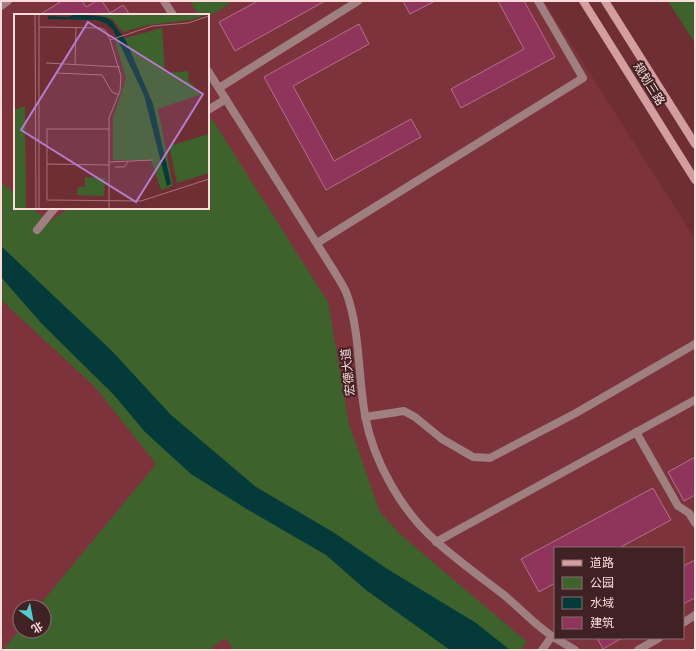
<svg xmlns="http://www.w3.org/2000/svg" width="696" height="651" viewBox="0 0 696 651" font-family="'Golos Text','Noto Sans SC',sans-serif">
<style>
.built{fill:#7c333b;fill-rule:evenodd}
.green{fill:#3e622c}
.water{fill:#053a3a}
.building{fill:#8f355c;stroke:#b4708a}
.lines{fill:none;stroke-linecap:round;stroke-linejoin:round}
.service{stroke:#a07f80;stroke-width:8}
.minor{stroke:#a07f80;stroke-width:8}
.secondary{stroke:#d29ea0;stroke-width:8}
.labels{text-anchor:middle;stroke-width:4;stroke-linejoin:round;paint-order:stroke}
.street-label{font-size:12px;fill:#fcdbdc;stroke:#402224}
.inset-road{fill:none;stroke:#a77377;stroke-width:1}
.view{fill:#b57bcc;fill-opacity:0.15;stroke:#b57bcc;stroke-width:2}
.inset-edge{fill:none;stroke:#fcdbdc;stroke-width:2}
</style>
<rect width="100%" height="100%" fill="#6e2e34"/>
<path class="built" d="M1,1H544L695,239V650H1ZM15,15H208V208H15ZM555,548H683V638H555ZM20,607H44V631H20Z"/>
<g class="green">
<polygon points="190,1 234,1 208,17 208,15 198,15"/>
<polygon points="668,1 695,1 695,43"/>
<polygon points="212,119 328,302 349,424 380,512 401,535 527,642 520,650 234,650 225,638 209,650 4,649 20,629 20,631 44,631 44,607 38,607 156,464 95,387 1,300 1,182 15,194 15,208 32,208 49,222 70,208 208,208 208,120"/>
</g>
<polygon class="water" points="1,246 112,351 171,415 256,487 333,532 389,570 476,623 510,650 450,650 366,590 326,555 245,508 191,474 145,432 114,395 42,324 1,277"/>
<g class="building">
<polygon points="62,1 82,1 86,7 97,1 102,1 110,13 123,5 130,15 39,15"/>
<polygon points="258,1 325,1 235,51 219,22"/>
<polygon points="403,1 435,1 410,14"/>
<polygon points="498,1 524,1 555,57 461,108 451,89 524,49"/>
<polygon points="359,24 369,44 293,86 334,161 411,119 421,137 326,190 264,77"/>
<polygon points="695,457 695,495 684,501 668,472"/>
<polygon points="653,488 671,520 619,548 555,548 555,583 539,592 521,559"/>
<polygon points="695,560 695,598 683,604 683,566"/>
<polygon points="597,638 622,638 603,649"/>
</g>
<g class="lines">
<polyline class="service" points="365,417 404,411 415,417 442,439 473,457 490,458 576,413 695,344"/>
<g class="minor">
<polyline points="164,1 173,15"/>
<polyline points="1,6 8,1"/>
<path d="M208,71L334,271C338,278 343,285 346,292C360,328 358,376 365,415C373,461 402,512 437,542C458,561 482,578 504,595C521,609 536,626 555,638"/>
<polyline points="219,88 358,1"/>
<polyline points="208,110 226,99"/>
<polyline points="37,230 55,208"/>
<polyline points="317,243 583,78 538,1"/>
<polyline points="636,432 678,506 689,513 695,523"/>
<polyline points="436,542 695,400"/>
<polyline points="683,623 695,615"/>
<polyline points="555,638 575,650"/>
<polyline points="542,650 552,636"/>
<polyline points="638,650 659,638"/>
</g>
<g class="secondary">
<polyline points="583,1 695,180"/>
<polyline points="605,1 695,144"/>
</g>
</g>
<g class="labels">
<g class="street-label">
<text transform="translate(649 84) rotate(58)" y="4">规划三路</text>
<text transform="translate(348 372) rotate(-96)" y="4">宏德大道</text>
</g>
</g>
<g transform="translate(14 14)">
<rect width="195" height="195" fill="#6e2e34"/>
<path d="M79,0H194L177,6L134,11L109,18L98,5ZM148,14L151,59L175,57L174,66L188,80L144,95L159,172L147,176L137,146H99V104L112,64L101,27ZM11,92L12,195H0V96ZM195,120V159L163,169L155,132ZM71,163L91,164L90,182L63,181L64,173H71Z" fill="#3e622c"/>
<path d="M62,0L91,3L98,7L112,27L139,90L157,170L153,172L130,81L99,16L93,10L83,6L33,5L35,2L54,3Z" fill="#053a3a"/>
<path class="inset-road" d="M21,0L22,195M25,0V195M25,13L86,14L91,16L96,26L107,62L106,77L95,104V195M96,26L138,12L174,9L195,2M32,49L106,53M61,50L62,14M42,59L88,61L98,78L105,81M95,115H33V186L127,187L195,165M95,148L139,146M33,150L95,151M101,153H110L114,148"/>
<path class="view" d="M74,8L189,80L122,188L7,116Z"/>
<rect width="195" height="195" class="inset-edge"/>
</g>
<rect width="696" height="651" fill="none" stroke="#fcdbdc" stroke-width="4"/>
<rect x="554" y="547" width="130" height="92" fill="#402224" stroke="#8b6c6e"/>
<rect x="562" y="560" width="20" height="6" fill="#d29ea0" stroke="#8b6c6e"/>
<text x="590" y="567" font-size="12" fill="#fcdbdc">道路</text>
<rect x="562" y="577" width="20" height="12" fill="#3e622c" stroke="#8b6c6e"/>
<text x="590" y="587" font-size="12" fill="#fcdbdc">公园</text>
<rect x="562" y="597" width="20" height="12" fill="#053a3a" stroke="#8b6c6e"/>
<text x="590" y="607" font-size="12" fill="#fcdbdc">水域</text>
<rect x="562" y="617" width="20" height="12" fill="#8f355c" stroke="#8b6c6e"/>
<text x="590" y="627" font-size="12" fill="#fcdbdc">建筑</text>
<g transform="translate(32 619) rotate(148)"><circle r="19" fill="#402224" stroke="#8b6c6e"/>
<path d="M0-3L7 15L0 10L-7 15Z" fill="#52cdce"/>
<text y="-6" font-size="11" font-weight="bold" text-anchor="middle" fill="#fcdbdc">北</text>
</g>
</svg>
